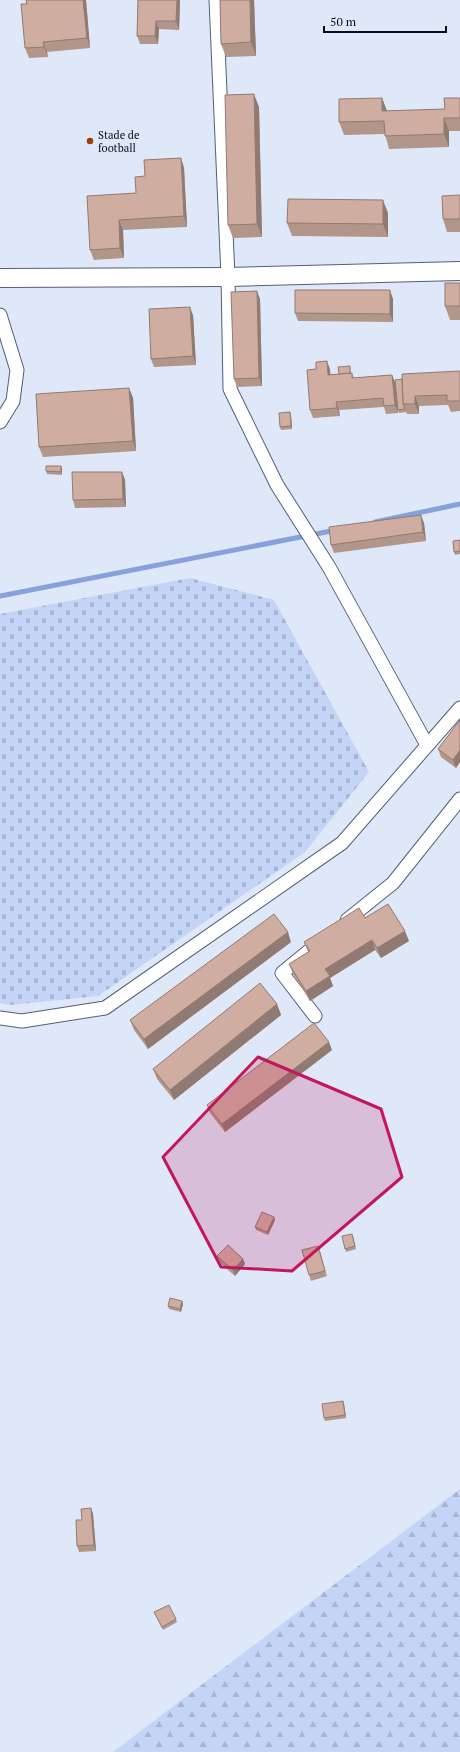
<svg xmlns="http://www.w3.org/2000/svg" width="460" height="1752" viewBox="0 0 460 1752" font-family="'PT Serif',serif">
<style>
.forest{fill:url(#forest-firs)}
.cemetery{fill:url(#cemetery-stones)}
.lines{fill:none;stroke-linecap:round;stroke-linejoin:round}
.stream{stroke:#87a1dd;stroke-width:5}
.street-casing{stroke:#545f78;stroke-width:15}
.secondary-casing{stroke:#545f78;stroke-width:20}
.street{stroke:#fff;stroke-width:13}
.secondary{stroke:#fff;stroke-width:18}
.wall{fill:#b2968a}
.shaded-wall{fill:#917a71}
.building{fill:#cfaea1;stroke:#917a71}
.marked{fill:#c2185b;fill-opacity:0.2;stroke:#c2185b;stroke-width:3;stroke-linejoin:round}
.poi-dot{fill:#a03d03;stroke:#dfe8f9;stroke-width:1.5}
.labels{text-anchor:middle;stroke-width:3.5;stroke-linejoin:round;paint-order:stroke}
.poi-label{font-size:11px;fill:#080c15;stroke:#dfe8f9;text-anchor:start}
</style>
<defs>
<pattern id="forest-firs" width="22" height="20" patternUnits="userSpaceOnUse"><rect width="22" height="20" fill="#c4d4f6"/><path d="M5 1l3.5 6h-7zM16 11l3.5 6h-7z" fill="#a7b5d2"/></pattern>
<pattern id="cemetery-stones" width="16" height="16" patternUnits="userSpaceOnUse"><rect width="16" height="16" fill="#c4d4f6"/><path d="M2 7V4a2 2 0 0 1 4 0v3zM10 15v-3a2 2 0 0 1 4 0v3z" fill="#a7b5d2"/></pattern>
</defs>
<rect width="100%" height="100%" fill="#dfe8f9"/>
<polygon class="forest" points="460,1489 460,1752 113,1752"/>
<polygon class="cemetery" points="190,578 274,600 369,772 305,852 98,996 10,1005 0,1003 0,614"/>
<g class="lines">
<g class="stream">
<polyline points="375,522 460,504"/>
<polyline points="0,596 336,530"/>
</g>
<g class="street-casing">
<g id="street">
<polyline points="216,0 228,277 230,389 277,485 329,567 427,745"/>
<polyline points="0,315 17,370 13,401 0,422"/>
<polyline points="347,920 393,883 460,799"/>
<polyline points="315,1016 282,973 321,941"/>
<polyline points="0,1018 22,1021 105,1008 342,843 460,708"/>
</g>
</g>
<g class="secondary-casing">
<polyline id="secondary" points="0,278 228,277 460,271"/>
</g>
<use href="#street" class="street"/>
<use href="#secondary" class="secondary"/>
</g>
<g class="wall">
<polygon points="26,0 86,0 90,48 47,52 48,57 29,58 25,48"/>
<polygon points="138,0 180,0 179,30 159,29 158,44 140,44 137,36"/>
<polygon points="220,0 254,0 256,56 226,57 221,44"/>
<polygon points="382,98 387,111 445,109 460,98 460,131 449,131 449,147 389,149 385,134 344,135 339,122"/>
<polygon points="259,107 262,237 233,238 228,225"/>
<polygon points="181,158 184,168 187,227 123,230 124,258 94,260 90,250 136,193 145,176"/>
<polygon points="460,195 460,232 447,232 443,219"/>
<polygon points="388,213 388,237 292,236 287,223"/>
<polygon points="460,283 460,320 450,320 445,306"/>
<polygon points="260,299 262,386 237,387 234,379"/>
<polygon points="393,299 393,322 298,321 295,313"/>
<polygon points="193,315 196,365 154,367 151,359"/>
<polygon points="350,366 351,373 352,373 354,378 392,375 395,382 460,371 460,411 451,412 448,405 419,406 419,414 407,414 406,412 399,413 398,410 396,394 398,413 386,414 384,407 339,410 340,416 313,418 310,410 330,369 330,374 339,374"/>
<polygon points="129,388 133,398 136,451 43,457 39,447"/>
<polygon points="291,415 292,429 281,430 280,427"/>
<polygon points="61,466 62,469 62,475 47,474 46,471"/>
<polygon points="122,472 125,480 126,507 75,508 73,500"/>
<polygon points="424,523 426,541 334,553 331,545"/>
<polygon points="460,540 460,554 455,555 454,552"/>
<polygon points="460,720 460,762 456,768 441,757 438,749"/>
<polygon points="365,918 409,941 381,958 375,950 330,978 333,986 310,1001 293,974 289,964 308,952 304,942"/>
<polygon points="291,942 148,1049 134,1030 130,1020"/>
<polygon points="277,1004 281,1015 174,1100 157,1079 153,1069"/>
<polygon points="332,1050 225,1132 210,1113 207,1105"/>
<polygon points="274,1217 275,1220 268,1235 256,1230 255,1227"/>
<polygon points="353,1236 356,1249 346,1252 345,1249"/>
<polygon points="320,1251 327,1276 311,1281 309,1275"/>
<polygon points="217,1256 243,1259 245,1264 235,1276 219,1262"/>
<polygon points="182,1301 183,1304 181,1312 169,1309 168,1306"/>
<polygon points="343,1401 344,1404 346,1418 325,1421 324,1418"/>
<polygon points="91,1508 93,1514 96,1551 79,1552 77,1546 82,1520"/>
<polygon points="154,1612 176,1619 177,1622 163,1630"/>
</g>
<g class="shaded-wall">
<polygon points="83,0 86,0 90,48 87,38"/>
<polygon points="177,0 180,0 179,30 176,21"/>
<polygon points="250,0 254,0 256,56 251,42"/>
<polygon points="156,21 159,29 158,44 155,36"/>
<polygon points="43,42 47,52 48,57 44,47"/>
<polygon points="254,94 259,107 262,237 257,224"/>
<polygon points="382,98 387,111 382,111"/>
<polygon points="444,118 449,131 449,147 444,134"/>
<polygon points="181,158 184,168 187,227 184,216"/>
<polygon points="383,200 388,213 388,237 383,224"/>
<polygon points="119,220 123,230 124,258 120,248"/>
<polygon points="390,290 393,299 393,322 390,314"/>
<polygon points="257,291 260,299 262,386 259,378"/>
<polygon points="190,307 193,315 196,365 193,356"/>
<polygon points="327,361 330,369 331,383 328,375"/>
<polygon points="392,375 395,383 398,413 395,405"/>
<polygon points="129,388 133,398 136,451 133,441"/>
<polygon points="415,396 419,406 419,414 415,404"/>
<polygon points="336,402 339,410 340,416 337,408"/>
<polygon points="290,412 291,415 292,429 291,426"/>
<polygon points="61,466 62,469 62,475 61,472"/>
<polygon points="122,472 125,480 126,507 123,499"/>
<polygon points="421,515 424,523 426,541 423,532"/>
<polygon points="460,750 460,762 456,768 453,760"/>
<polygon points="405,931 409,941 381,958 377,948"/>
<polygon points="288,932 291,942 148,1049 144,1039"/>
<polygon points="372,940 375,950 330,978 333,986 310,1001 306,991 325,969"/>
<polygon points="277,1004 281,1015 174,1100 170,1090"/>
<polygon points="329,1042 332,1050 225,1132 222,1124"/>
<polygon points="274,1217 275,1220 268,1235 267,1232"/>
<polygon points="243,1259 245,1264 235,1276 233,1270"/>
<polygon points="182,1301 183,1304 181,1312 180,1309"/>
<polygon points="343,1401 344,1404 346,1418 345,1415"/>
<polygon points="91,1508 93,1514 96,1551 94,1545"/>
</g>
<g class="building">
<polygon points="26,0 83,0 87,38 43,42 44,47 25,48 21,4 27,4"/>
<polygon points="138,0 177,0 176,21 156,21 155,36 137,36"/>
<polygon points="220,0 250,0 251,42 221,44"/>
<polygon points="254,94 257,224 228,225 225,95"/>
<polygon points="382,98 382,111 445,109 444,98 460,98 460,118 444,118 444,134 385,136 384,121 339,122 339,99"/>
<polygon points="181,158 184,216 119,220 120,248 90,250 87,196 136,193 135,177 145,176 144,160"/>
<polygon points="460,195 460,219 443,219 442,196"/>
<polygon points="288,199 383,200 383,224 287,223"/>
<rect x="445" y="283" width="15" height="23"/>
<polygon points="295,290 390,290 390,314 295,313"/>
<polygon points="257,291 259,378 234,379 231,292"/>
<polygon points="190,307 193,356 151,359 149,309"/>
<polygon points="327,361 328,375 352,373 352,378 392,375 395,405 384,406 383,398 336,402 337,408 310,410 307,370 316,369 316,362"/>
<polygon points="350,366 350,373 339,374 338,367"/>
<polygon points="460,371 460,401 447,401 447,395 415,396 415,404 403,404 402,374"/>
<polygon points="402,379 403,404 405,409 398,410 395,380"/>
<polygon points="129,388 133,441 39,447 36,394"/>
<polygon points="290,412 291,426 280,427 279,413"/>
<polygon points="46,466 61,466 61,472 46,471"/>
<polygon points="72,472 122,472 123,499 73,500"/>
<polygon points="421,515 423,532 331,545 329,527"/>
<polygon points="460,540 460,551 454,552 453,541"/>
<polygon points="460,720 460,750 453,760 438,749"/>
<polygon points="388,904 405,931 377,948 372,940 325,969 330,976 306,991 289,964 310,951 304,942 359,908 365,918"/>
<polygon points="274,914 288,932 144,1039 130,1020"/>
<polygon points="260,983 277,1004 170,1090 153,1069"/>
<polygon points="314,1023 329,1042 222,1124 207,1105"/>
<polygon points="262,1212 274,1217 267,1232 255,1227"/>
<polygon points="352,1234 355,1246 345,1249 342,1236"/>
<polygon points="228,1245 243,1259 233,1270 217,1256"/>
<polygon points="318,1246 325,1271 309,1275 302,1250"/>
<polygon points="170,1298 182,1301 180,1309 168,1306"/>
<polygon points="343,1401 345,1415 324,1418 322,1404"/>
<polygon points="91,1508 94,1545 77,1546 76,1520 82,1520 81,1509"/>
<polygon points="169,1605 176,1619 162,1627 154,1612"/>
</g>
<path class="marked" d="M258,1057L381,1109L402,1177L292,1271L221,1267L163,1157Z"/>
<circle class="poi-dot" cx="90" cy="141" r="4"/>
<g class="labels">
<g class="poi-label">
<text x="98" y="139">Stade de<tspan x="98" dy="13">football</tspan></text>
</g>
</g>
<path d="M324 26v6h122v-6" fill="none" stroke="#080c15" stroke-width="2"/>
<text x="330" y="26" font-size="12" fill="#080c15" stroke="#dfe8f9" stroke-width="3" paint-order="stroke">50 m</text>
</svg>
